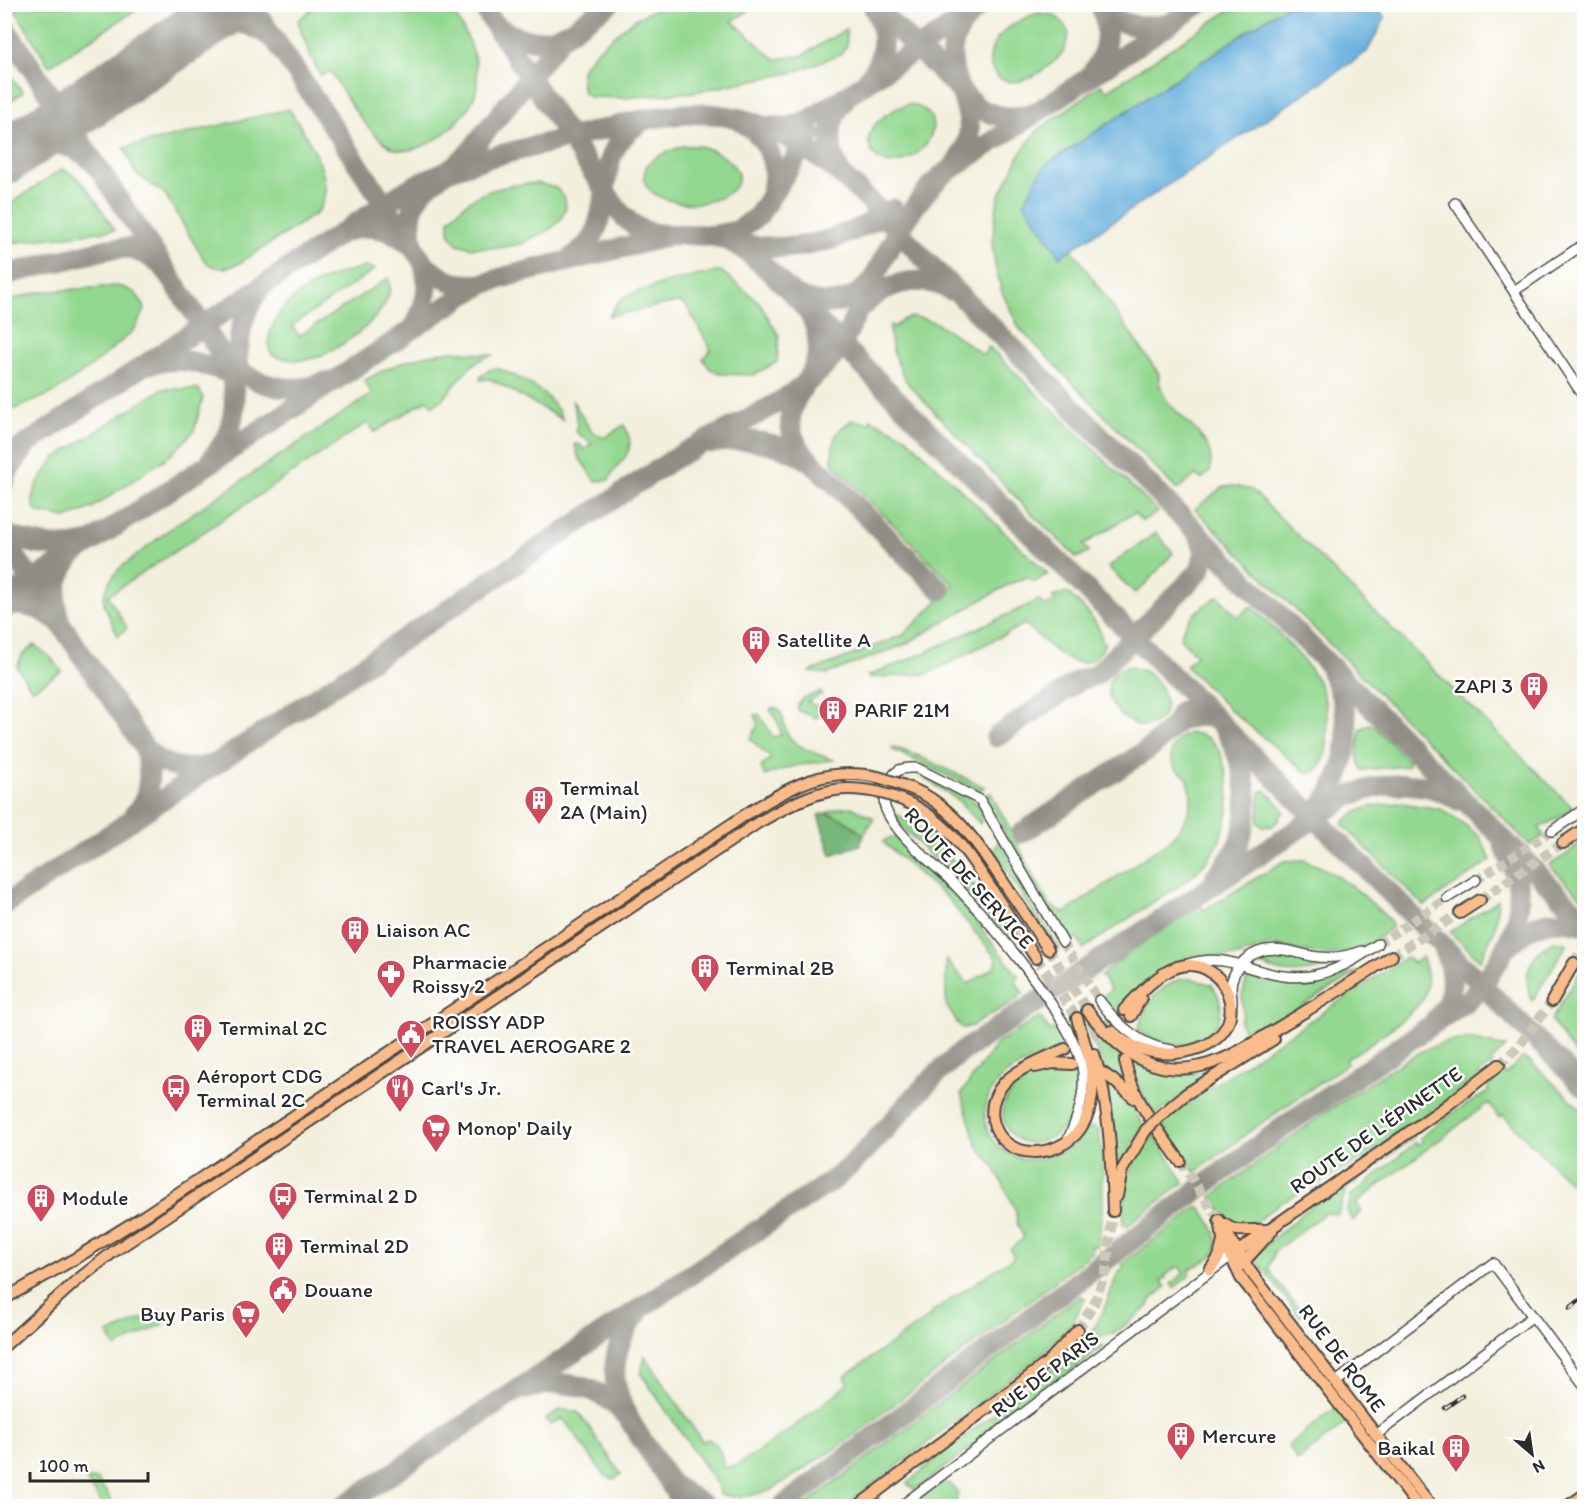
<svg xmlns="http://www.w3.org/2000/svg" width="1589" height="1511" viewBox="0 0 1589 1511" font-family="Itim,sans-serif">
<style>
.green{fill:#93d890;stroke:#5f825e;stroke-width:1.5}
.forest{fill:#76b87a;stroke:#507252;stroke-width:1.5}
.water{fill:#63addb;stroke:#476c83;stroke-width:1.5}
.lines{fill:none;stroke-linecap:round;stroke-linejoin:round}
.taxiway{stroke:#8f8d84;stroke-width:21}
.runway{stroke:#8f8d84;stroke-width:54}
.minor-tunnel{stroke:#cbc8b9;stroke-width:9;stroke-dasharray:9 4.5;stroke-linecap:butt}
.major-tunnel{stroke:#cbc8b9;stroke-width:10;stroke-dasharray:10 5;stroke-linecap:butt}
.minor-casing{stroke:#494846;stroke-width:12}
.major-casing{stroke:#494846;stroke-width:14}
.minor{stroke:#fff;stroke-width:9}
.major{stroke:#fabc8b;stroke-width:10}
.rail-casing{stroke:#2b2b2b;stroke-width:4.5}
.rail{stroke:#fff;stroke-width:2;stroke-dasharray:7;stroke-linecap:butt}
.major-bridge-casing{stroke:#494846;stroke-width:14;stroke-linecap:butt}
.major-bridge{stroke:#fabc8b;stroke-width:10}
.labels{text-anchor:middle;stroke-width:5;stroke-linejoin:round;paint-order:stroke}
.poi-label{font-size:21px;fill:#2b2b2b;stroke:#fff;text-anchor:start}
.street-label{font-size:21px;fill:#2b2b2b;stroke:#fff}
</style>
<rect width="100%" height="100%" fill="#fff"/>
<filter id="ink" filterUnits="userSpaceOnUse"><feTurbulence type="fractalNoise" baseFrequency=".0167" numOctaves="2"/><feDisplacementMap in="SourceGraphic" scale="12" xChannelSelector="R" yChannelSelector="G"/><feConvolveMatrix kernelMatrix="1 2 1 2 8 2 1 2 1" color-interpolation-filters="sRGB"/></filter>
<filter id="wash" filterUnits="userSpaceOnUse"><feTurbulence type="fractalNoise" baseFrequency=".008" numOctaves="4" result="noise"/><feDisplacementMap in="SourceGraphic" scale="24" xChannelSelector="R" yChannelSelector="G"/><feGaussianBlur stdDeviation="1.35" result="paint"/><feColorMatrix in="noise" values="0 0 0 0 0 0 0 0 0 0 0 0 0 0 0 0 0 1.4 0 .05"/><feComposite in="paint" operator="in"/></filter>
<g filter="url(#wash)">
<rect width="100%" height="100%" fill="#f3efdd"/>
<g class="green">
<path d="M318,4L449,5C465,30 479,55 477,85C476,115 418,165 389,146C363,129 346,96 330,71L321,76C311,58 303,40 298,20Z"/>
<path d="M671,4L758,5L732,21L775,59L801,56L846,29L847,45L841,54L795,72L694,92L624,98L590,97L583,92C581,84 580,76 583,68C589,55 626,25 639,17C648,11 661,8 671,4Z"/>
<polygon points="12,5 144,5 49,66"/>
<path d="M1237,5H1287L1044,166L1059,257L1072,249L1159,374C1157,409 1201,423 1210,453C1212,459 1210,467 1210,472L1201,479L1196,475L1177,490L1019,328L1002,292L995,266L992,242L998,199L1021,152L1037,131L1101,85L1107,91Z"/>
<path d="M1038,13C1057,14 1061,18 1069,34C1067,40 1066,47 1063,52C1051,68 1014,94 996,75C991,70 990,64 990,58C992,33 1018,20 1038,13Z"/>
<polygon points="4,67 23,92 5,105 4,105"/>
<path d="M909,104C959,114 920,169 886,163C880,162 874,157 872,152C858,129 891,109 909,104Z"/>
<path d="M289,109C306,135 342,185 316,214L238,264C225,270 214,270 204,260L165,194L136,174L124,148Z"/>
<path d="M683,146C689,146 696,145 702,147C720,151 756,174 728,193C708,207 679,206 658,196C651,192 645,187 644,179C644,173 645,166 650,162C658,154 673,150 683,146Z"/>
<path d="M62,169C87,179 100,209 115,230L5,244V207Z"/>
<path d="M537,183L556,188L564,197L566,208L561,219L552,228L521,244L498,248H473L457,244L449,233V220C472,191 501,185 537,183Z"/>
<path d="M366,267L375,269L292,326L299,336L388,278C402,308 339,351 314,358C301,362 284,360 272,355C266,346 268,338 272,328C285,292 331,273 366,267Z"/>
<polygon points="721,271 759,302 779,336 777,362 754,375 722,374 710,369 703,359 711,350 686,305 678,302 609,316 618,302 627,295 675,280"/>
<path d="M116,286C133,289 138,293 145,309L134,330L96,363L53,393L5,413V301L39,292Z"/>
<path d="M912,317C939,318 961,340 983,355L989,347L1158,512L1142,521L1134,513L1083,545L1089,551L1077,558L1032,514L908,384C898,365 889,348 890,325L895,327L902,320Z"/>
<path d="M452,351L494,355C464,360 457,392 433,406L427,400L375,432L367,423L108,596L127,628L118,636L104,604V595L109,582L119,569L175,525L372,394L364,381C391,364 419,355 452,351Z"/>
<path d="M497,368C523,379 552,392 563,420L500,384L490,379L480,380L481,376L489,370Z"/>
<polygon points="162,389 199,389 203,398 194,431 171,455 92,508 66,518 40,513 35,510 32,498 38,482 55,458"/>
<path d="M572,400L591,431L604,438L624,425C641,455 616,460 609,480L595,481L578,456L575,444L581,445L583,450L592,444L576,432L577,420Z"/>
<path d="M871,419L905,436L1048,574L1035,582L1026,577L1006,586L904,645L827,674L809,672L903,635L954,585L832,463C833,441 832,433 852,420L870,423Z"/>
<polygon points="1233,486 1252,490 1574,809 1539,828 1544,836 1530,845 1195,509 1223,487"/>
<polygon points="1156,533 1173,553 1143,587 1135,593 1108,567"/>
<path d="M1068,593C1082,607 1100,620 1102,641L1105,642C1104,649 1099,653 1094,658C1073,676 1041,637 1025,624L927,674L869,678L867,676L915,657L1039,600L1045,606L1056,602L1052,597Z"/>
<path d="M1218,596L1238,617L1251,606C1270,624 1314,667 1322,690C1328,707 1328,727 1327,745C1326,757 1322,770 1309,774L1303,770L1229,709L1186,666L1196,655L1180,638C1183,619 1203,606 1218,596Z"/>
<polygon points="34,645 51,658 62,671 32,690 17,667 22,655"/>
<path d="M1126,667C1132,668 1139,668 1144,671C1160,680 1175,706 1158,721C1133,743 1081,686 1126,667Z"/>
<polygon points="820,692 822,694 807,702 822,709 817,718 799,711 797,707 803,698"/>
<path d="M774,707C786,712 782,727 789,736C798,749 819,754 833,760C809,763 788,766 765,776L761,767L771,758L750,739L758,725L755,715L759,714L773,737L781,735L779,725L770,709Z"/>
<path d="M1369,724L1375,727L1409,762L1407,766L1362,770C1354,759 1359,742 1360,729Z"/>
<path d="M1190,733C1210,734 1219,745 1224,764C1235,805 1227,847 1193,875C1182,885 1168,893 1155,901C1131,917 1107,933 1083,949L1077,938L1069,944L1046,906L986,798V794L991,793L1049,904L1064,913L1169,841C1180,829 1192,813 1191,796C1191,792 1189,782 1187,778C1184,774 1179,772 1176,769C1165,754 1174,738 1190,733Z"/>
<polygon points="893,747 919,756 984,787 982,790 978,790 891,749"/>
<polygon points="917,773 968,796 983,810 980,824 958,800"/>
<polygon points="1265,790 1280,805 1284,812 1278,818 1280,820 1270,827 1267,825 1263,827 1258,822 1260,792"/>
<path d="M1400,803L1441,809L1464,824L1480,837L1491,860L1424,906L1342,824C1358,806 1376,805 1400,803Z"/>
<polygon points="851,807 874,818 864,835 843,819 826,813 840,808"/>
<path d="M895,814C947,836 1000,921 1032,967L1029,969L985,912L898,822Z"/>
<polygon points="896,837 956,896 1019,977 1015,980 1023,993 1018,996 1019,998 972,1026 963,1028 958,1024 946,1005 946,960 968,984 995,967 997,959 947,898 883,842 889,838"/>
<polygon points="999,839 1041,919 1060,949 1057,952 994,851"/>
<polygon points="1584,839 1584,900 1549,865 1566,855"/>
<path d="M1303,860C1338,871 1366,896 1391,922L1392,927L1370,944L1350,952L1326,955L1271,945L1239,956L1194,958L1177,963L1147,981L1113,1013L1101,998L1111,990L1101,976L1189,903L1202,907L1204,910L1284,861Z"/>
<polygon points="1498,900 1495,929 1480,960 1450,932"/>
<path d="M1558,941L1567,944L1532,1001C1521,975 1530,950 1558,941Z"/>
<path d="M1277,954L1320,962L1346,961C1317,970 1292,980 1262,965L1259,961L1262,958Z"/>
<path d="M1406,957L1414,963L1422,957C1427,968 1429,981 1425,994C1420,1012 1362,1049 1345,1060L1347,1064L1253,1129L1195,1173L1162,1124L1203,1092Z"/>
<polygon points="1584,966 1584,1064 1569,1046 1551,1020"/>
<path d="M1249,972C1297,989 1308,990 1355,972L1357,973L1247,1039L1240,1022L1243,1014L1242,996Z"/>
<path d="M1180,979H1193L1212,985C1237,1019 1205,1050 1168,1044C1157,1042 1148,1036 1138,1030C1146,1004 1154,990 1180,979Z"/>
<path d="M1040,1017L1050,1031L1057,1026L1067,1045C1050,1053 1015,1065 1002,1078C961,1117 1000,1173 1051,1156C1068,1151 1077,1144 1086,1129L1093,1127L1099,1131L1102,1157L1103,1205L1098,1246H1092V1253L837,1448L771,1490L748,1496L735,1497L719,1494L718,1486L641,1374L645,1356L702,1441L708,1439C721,1446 722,1455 724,1468L738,1465L784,1434L837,1393L848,1383L845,1376L928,1318L933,1311L1014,1257L1010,1249L1024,1238L1017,1223L1016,1212L1012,1202L993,1165L977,1146L961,1094L996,1044Z"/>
<polygon points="1081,1017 1104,1042 1123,1058 1128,1083 1126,1085 1103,1070 1102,1062"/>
<path d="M1468,1039L1506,1047L1491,1061L1493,1064L1482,1071L1478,1078L1357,1162L1280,1203L1251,1226H1233C1227,1216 1218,1208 1212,1197L1216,1193L1327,1111L1401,1063L1424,1050L1445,1042Z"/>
<polygon points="1522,1058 1531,1062 1584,1112 1584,1197 1503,1115 1499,1118 1488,1103 1356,1203 1361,1210 1353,1221 1347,1211 1351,1196 1416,1142 1418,1145 1423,1142 1420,1138 1451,1114 1488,1092 1488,1085 1503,1071 1506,1074"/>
<path d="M1135,1064C1164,1075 1182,1076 1213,1071L1214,1072L1155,1115C1145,1099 1135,1083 1135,1064Z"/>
<path d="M1051,1071H1064L1075,1074C1078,1094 1077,1114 1061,1130C1012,1175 964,1090 1051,1071Z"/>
<polygon points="1106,1083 1125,1096 1144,1125 1116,1177"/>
<path d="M1154,1134L1184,1182L1127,1226L1123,1225C1124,1213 1124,1202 1125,1190C1127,1169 1141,1151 1154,1134Z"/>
<polygon points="1415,1136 1346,1190 1338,1214 1325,1213 1275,1251 1268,1269 1297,1307 1305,1308 1308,1311 1300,1317 1253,1256 1319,1199"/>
<path d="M1200,1207C1211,1221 1228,1246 1207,1260C1202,1263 1195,1266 1189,1269V1276L1174,1288L1171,1284L1184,1273L1178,1266L1165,1276L1166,1278L1161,1281L1166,1287L1150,1301L1149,1306L1114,1334L1107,1335L1090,1343L1084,1339L1095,1326L1103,1312L1119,1270H1123V1263L1195,1209Z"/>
<polygon points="1080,1296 1085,1298 1073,1322 1040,1356 845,1506 804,1506"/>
<polygon points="161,1310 163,1324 115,1348 108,1334"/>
<polygon points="1101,1345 1103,1347 915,1490 907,1484 921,1471 1073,1352 1088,1350"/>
<polygon points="1337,1407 1348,1422 1297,1461 1288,1445 1304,1434 1304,1432"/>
<polygon points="560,1410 575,1411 580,1414 621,1474 614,1479 605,1476 565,1421 562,1419 550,1425 546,1418"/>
<polygon points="88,1479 98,1480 115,1506 104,1506 87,1482"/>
<polygon points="944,1483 951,1484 958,1493 955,1506 909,1506 939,1484"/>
</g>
<polygon class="forest" points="826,813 843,819 864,835 860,845 831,855 818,815"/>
<polygon class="water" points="1287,5 1376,5 1385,18 1367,52 1060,257 1024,203 1044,166"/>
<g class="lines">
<g class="taxiway">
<path d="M251,4L423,262C444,282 454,286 483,284"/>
<path d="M481,4L615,206C649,253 682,224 727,240C750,249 786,287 803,305C819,323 823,352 811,373C801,392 785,409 792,432C798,456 825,473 841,490C874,524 907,557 941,590"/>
<path d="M1101,5C1117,27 1143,29 1168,24"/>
<path d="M882,14L977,107C994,117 1011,120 1030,114"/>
<path d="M4,26L226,361C240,394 237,430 212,458"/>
<path d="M497,26C518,41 542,46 566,33"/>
<path d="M194,31C226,21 244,16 272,38"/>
<path d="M1091,74C1108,53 1111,29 1100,4"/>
<path d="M868,79C886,57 887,34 874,8"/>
<path d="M743,123C769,138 779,166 771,194"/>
<polyline points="769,127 790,127 808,121 964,18"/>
<path d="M7,157C37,143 64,135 92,161"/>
<path d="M955,164C1002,105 913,71 974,11"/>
<path d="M841,174C827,150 826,122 845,100"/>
<path d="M348,231C367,223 392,229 408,243"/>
<polyline points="715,235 737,231 758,216 811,134"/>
<path d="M738,243C794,256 846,240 893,209"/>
<path d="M413,245C402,189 434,185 467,155L562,37L609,4"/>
<path d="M571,258C625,226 584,155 639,124"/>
<polyline points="4,275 108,249 128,248 147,255 161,265"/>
<path d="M795,295C822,308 850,306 870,283"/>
<path d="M864,305C887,281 921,274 950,290"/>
<polyline points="803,306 1584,1087"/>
<path d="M414,327C426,305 431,286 423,262"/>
<path d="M225,357C250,386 291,396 325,382"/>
<path d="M150,364C188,355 204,365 239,376"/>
<path d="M236,376C239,346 238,318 258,292"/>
<path d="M712,443C746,436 778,442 808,460"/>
<path d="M4,459L385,204C399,195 413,185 428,179C472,159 521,150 568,138C608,129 647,116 688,114C793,108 865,195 930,265L1584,920"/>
<polyline points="4,483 8,471 23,450"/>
<path d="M4,534C32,544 56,550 86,543"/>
<path d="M4,540L144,747C162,767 184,773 210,765"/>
<polyline points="4,600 464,295 486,283 515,274 662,238"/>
<path d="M4,606C23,603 42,608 56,620"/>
<path d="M59,619C52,597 56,576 70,558"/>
<path d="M1176,723C1188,717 1203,713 1216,720C1222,723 1227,733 1230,738C1245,768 1251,801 1242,834C1237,850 1227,865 1215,877"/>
<polyline points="996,737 1080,680 1096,675 1200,571 1205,551 1198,533"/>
<path d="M1318,811C1351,770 1356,718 1331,672"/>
<path d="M133,816C151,797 152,772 144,747"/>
<polyline points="1022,833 1153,746 1176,723 1181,711"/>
<path d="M4,905L672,460C723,428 800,402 836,353C846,339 852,323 859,308C882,261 903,213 941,176L1199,4"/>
<path d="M1510,945C1532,922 1553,916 1584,925"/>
<path d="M1436,1019C1456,999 1454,972 1443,948"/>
<path d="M637,1314C577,1391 654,1440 682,1506"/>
<path d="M526,1389C561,1378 598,1384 623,1413"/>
<polyline points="674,1486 705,1506"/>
<path d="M343,1506L833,1180C881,1142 914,1089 963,1051L1345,798C1381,781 1423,778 1458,800"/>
<path d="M783,1506L1211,1180L1293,1120L1471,998C1483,985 1492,972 1501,956C1524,914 1525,889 1504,845"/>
</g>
<polyline class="runway" points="4,158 234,4"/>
</g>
</g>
<g filter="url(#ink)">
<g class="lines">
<g class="minor-tunnel">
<polyline points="1476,880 1552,831"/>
<polyline points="1063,942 1099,1000"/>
<polyline points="1378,944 1447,898"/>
</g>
<g class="major-tunnel">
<polyline points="1480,900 1563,843"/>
<polyline points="1048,949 1087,1010"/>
<polyline points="1392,956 1460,913"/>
<polyline points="1036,958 1077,1018"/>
<polyline points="1574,963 1584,945"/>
<polyline points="1065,1049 1096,1033 1122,1012"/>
<polyline points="1499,1065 1519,1046 1552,1001"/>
<polyline points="1180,1161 1219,1220"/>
<polyline points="1078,1330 1094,1304 1106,1271 1113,1211"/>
</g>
<g class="minor-casing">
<g id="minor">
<polyline points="1455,203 1584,397"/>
<polyline points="1514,291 1584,244"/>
<polyline points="1552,831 1584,809"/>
<polyline points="1447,898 1476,880"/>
<path d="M1063,942L980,800L917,768C911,768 905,767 899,770C888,777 881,798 886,810C897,835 930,861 950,880C986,916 1079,1024 1083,1073C1085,1097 1078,1118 1068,1139"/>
<path d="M1188,964C1227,952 1249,972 1284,976C1320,981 1350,964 1378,944"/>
<path d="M1099,1000C1117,1024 1141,1047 1172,1050"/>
<path d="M1232,1003C1232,996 1230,987 1232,980C1239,957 1261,946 1284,950C1293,951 1302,954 1311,956C1328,959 1346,957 1362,951"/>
<polyline points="1336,1382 1493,1263 1584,1385"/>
<polyline points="1376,1435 1533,1316"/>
<polyline points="901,1506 1235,1253"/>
</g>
</g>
<g class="major-casing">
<g id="major">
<polyline points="1563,843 1584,829"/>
<polyline points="1017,902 1048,949"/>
<polyline points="1007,913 1036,958"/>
<polyline points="1460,913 1480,900"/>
<polyline points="1552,1001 1574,963"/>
<path d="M1087,1010C1122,1056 1160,1084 1220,1060C1239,1053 1258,1040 1276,1029C1315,1006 1354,981 1392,956"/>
<polyline points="1131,1016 1141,998"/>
<path d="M1112,1031C1128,1047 1153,1056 1176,1053C1266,1044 1229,951 1177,967C1157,974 1138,995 1124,1010"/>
<path d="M1065,1049C1047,1057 1019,1068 1005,1082C995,1093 990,1105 993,1120C1002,1162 1058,1160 1080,1129C1087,1119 1091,1106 1092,1095C1095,1069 1084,1042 1077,1018"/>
<path d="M1094,1054C1110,1104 1111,1158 1113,1211"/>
<path d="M1125,1061C1132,1099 1158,1130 1180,1161"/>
<polyline points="1035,1067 1053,1063 1072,1064"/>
<polyline points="1103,1073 1113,1080 1134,1098"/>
<polyline points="1160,1116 1186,1094 1274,1039"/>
<polyline points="1117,1196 1122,1170 1146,1130"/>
<polyline points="1219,1220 1250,1271 1431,1506"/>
<path d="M1224,1224C1238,1235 1250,1228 1266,1230"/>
<polyline points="1221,1226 1223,1240 1241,1278 1418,1506"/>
<polyline points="1237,1252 1445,1107 1499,1065"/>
<polyline points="1240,1266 1272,1231"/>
<polyline points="1210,1270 1219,1257 1223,1241"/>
<polyline points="4,1299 76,1258 147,1214 751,811"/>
<polyline points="4,1346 75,1282 113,1252 759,822"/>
<polyline points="858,1506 1047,1363 1078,1330"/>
<polyline points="1568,1506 1584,1495"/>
</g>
</g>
<use href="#minor" class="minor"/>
<use href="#major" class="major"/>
<g class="rail-casing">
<g id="rail">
<polyline points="1570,1308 1584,1297"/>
<polyline points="1445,1408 1462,1396"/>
</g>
</g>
<use href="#rail" class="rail"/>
<g class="major-bridge-casing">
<g id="major-bridge">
<path d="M751,811C770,800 790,787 812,780C835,772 865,772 888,780C905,786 923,792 937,803C971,828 993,868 1017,902"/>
<path d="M759,822C783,809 808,794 835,790C849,788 867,790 881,793C948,810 971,859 1007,913"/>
<polyline points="1146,1130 1160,1116"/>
</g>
</g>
<use href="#major-bridge" class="major-bridge"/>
</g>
</g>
<defs>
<g id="building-pin" transform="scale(1.5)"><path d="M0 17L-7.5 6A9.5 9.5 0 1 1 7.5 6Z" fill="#d1495b" stroke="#fff"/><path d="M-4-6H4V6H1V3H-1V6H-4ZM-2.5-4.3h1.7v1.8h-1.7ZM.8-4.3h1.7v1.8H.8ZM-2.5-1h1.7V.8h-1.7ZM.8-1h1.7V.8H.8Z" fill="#fff"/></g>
<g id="pharmacy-pin" transform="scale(1.5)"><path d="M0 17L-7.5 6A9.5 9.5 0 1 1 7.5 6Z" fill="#d1495b" stroke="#fff"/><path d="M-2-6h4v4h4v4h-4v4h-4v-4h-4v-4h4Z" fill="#fff"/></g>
<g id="civic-pin" transform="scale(1.5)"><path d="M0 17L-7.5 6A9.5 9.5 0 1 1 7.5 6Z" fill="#d1495b" stroke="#fff"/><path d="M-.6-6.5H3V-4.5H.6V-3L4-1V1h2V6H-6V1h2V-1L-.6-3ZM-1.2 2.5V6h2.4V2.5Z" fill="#fff"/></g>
<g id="bus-pin" transform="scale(1.5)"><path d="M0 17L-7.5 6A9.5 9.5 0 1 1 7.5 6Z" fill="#d1495b" stroke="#fff"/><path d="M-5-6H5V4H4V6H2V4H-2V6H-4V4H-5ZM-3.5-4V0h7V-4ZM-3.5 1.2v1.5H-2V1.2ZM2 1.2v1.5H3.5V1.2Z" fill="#fff"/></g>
<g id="restaurant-pin" transform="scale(1.5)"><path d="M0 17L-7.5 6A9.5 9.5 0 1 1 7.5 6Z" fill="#d1495b" stroke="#fff"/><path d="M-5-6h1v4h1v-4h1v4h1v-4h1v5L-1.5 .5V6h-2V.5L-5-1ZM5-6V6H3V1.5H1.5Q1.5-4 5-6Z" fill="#fff"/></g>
<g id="supermarket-pin" transform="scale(1.5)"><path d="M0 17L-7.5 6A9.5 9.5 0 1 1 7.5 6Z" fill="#d1495b" stroke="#fff"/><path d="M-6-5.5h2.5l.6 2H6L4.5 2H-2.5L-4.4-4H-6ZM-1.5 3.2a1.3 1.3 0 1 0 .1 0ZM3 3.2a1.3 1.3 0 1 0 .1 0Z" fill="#fff"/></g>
</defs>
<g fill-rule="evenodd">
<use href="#building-pin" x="756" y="640"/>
<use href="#building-pin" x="1534" y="686"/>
<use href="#building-pin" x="833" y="710"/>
<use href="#building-pin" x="539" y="800"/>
<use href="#building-pin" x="355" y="930"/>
<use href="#building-pin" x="705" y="968"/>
<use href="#pharmacy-pin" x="391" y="974"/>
<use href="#building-pin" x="198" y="1028"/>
<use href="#civic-pin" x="411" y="1034"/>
<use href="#bus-pin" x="176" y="1088"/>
<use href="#restaurant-pin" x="400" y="1088"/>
<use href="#supermarket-pin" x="436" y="1128"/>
<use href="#bus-pin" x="283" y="1196"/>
<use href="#building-pin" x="41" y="1198"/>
<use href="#building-pin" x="279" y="1246"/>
<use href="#civic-pin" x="283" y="1290"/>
<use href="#supermarket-pin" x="246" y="1314"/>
<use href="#building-pin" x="1181" y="1436"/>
<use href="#building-pin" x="1456" y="1448"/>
</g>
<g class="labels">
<g class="poi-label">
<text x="777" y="647">Satellite A</text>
<text x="1513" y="693" text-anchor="end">ZAPI 3</text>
<text x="854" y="717">PARIF 21M</text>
<text x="560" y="795">Terminal<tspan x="560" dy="24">2A (Main)</tspan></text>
<text x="376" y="937">Liaison AC</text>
<text x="412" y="969">Pharmacie<tspan x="412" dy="24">Roissy 2</tspan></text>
<text x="726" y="975">Terminal 2B</text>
<text x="432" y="1029">ROISSY ADP<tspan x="432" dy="24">TRAVEL AEROGARE 2</tspan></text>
<text x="219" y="1035">Terminal 2C</text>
<text x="197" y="1083">Aéroport CDG<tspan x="197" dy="24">Terminal 2C</tspan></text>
<text x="421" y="1095">Carl's Jr.</text>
<text x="457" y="1135">Monop' Daily</text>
<text x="304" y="1203">Terminal 2 D</text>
<text x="62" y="1205">Module</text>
<text x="300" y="1253">Terminal 2D</text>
<text x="304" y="1297">Douane</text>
<text x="225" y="1321" text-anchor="end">Buy Paris</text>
<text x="1202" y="1443">Mercure</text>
<text x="1435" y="1455" text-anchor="end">Baikal</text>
</g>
<g class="street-label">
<text transform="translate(969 878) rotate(48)" y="7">ROUTE DE SERVICE</text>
<text transform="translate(1376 1130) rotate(-35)" y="7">ROUTE DE L'ÉPINETTE</text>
<text transform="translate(1342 1358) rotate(53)" y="7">RUE DE ROME</text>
<text transform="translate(1045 1374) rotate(-37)" y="7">RUE DE PARIS</text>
</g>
</g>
<rect width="1589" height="1511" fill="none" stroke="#fff" stroke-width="24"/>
<g transform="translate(1532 1454) rotate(151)" stroke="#ffffff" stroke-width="4.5" paint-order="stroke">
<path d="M0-4.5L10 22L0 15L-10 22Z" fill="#2b2b2b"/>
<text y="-9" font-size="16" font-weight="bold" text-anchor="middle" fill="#2b2b2b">N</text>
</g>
<path d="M30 1472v9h118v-9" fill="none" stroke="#2b2b2b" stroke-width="3"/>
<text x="39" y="1472" font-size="18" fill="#2b2b2b" stroke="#ffffff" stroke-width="4.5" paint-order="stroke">100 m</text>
</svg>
